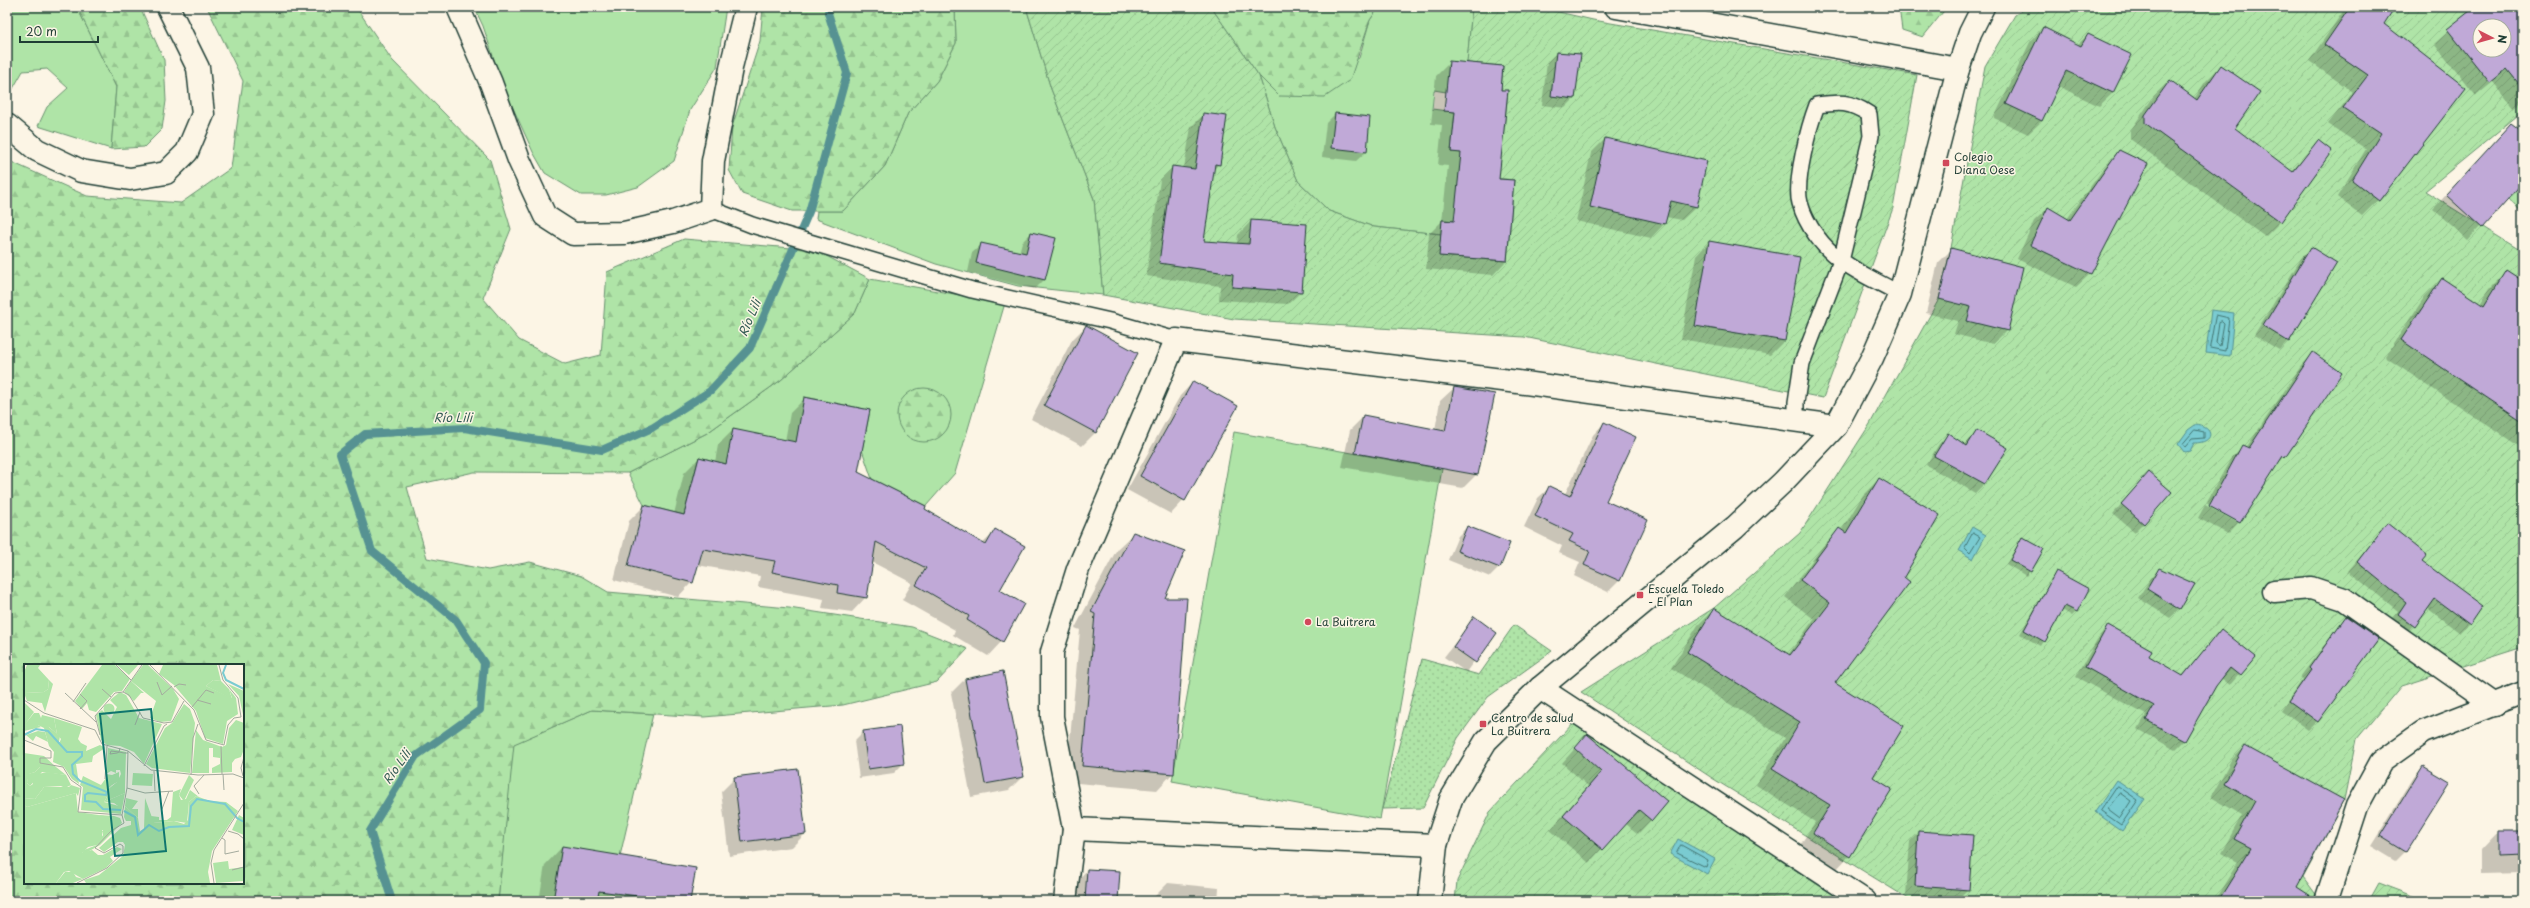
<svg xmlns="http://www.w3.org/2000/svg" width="2530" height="908" viewBox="0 0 2530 908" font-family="'Playpen Sans',sans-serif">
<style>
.grass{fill:#afe4a7;stroke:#67906e}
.forest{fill:url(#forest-firs);stroke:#67906e;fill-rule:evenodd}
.park{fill:url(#park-dots);stroke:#67906e}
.garden{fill:url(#garden-furrows);stroke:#67906e;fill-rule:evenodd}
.water{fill:#7acbd1;stroke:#569292}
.shadow{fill:#0003;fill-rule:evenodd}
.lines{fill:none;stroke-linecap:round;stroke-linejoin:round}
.shore{stroke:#437673;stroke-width:1}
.stream{stroke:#569292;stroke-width:8}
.building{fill:#c0a9d7;stroke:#1f3d34;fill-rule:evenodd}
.service-casing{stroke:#1f3d34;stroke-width:18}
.minor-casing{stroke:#1f3d34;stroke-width:25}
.service{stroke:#fcf5e5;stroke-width:15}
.minor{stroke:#fcf5e5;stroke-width:22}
.poi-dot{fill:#d1495b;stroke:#fcf5e5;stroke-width:1.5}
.labels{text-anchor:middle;stroke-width:3;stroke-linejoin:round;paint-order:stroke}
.poi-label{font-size:11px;fill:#1f3d34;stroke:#fcf5e5;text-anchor:start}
.water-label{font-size:12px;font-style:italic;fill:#315953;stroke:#fcf5e5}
.inset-river{fill:none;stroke:#7acbd1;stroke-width:2}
.inset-road{fill:none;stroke:#a4ab9e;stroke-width:1}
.view{fill:#0f766e;fill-opacity:0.15;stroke:#0f766e;stroke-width:2}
.inset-edge{fill:none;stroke:#1f3d34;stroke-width:2}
</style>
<defs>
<pattern id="forest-firs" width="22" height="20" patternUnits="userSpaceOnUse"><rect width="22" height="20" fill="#afe4a7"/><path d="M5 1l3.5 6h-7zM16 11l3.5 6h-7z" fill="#96c490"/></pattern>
<pattern id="park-dots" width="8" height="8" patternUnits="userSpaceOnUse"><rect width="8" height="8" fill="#afe4a7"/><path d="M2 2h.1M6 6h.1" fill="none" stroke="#96c490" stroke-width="1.8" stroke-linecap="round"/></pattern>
<pattern id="garden-furrows" width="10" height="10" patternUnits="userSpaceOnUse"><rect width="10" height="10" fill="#afe4a7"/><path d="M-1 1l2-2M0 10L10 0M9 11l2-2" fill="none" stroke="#96c490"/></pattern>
</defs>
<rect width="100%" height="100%" fill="#fcf5e5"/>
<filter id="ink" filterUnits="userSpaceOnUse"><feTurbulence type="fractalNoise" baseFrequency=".025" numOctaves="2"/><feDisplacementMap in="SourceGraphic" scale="8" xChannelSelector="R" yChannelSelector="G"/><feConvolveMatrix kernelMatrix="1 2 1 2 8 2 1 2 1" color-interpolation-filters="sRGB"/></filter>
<g filter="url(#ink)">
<g class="grass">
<polygon points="7,7 77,7 116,87 111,149 38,126 47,107 68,88 47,69 23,71 7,99"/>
<polygon points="474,7 579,7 585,9 600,7 726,7 717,67 690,110 674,161 638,187 606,195 581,195 545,173 533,152 503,86 483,26"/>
<polygon points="955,7 1026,7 1051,89 1094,199 1103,295 1018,286 936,264 816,219 817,211 843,211 885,166 908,113 937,81 956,43"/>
<polygon points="1379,7 1472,7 1467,63 1446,92 1434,90 1432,109 1455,112 1451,152 1465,153 1474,222 1442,220 1441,234 1374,227 1329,211 1298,181 1275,127 1259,76 1279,96 1359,58 1370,20"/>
<polygon points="2523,185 2523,214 2509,198"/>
<polygon points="870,279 1005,303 955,473 926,506 872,479 862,450 870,410 805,397 784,505 718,492 726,464 699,457 684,515 644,505 628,473 707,433 781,380 855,313"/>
<polygon points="1234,432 1442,469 1380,819 1172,781"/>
<polygon points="592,710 653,714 620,856 553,901 498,901 513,744"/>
<polygon points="599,891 645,897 644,901 597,901"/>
</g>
<g class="forest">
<polygon points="77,7 140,7 164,60 166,101 162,129 144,147 111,149 116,87"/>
<path d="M207,7H356L392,60L490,160L511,229L483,298L519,340L565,364L601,355L607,272L684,239L815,250L870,279L855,313L781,380L707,433L628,473L474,472L407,487L427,558L488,570L530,562L581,576L608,592L789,608L912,627L968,649L937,682L843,705L704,717L592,710L514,744L498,901H7V160L87,196L181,203L231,168L243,81ZM25,665H243V883H25Z"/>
<polygon points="763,7 955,7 956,43 937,81 908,113 885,166 843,211 792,211 742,194 729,170 732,127 760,41"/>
<polygon points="1211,7 1379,7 1370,20 1350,80 1325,97 1279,96 1259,76"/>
<polygon points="1899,7 1947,7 1923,37 1902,30"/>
<circle cx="924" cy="415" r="27"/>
</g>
<polygon class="park" points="1514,625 1552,651 1488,697 1458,738 1423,808 1382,809 1422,659 1479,675"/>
<g class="garden">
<polygon points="1026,7 1211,7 1259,76 1275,127 1298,181 1329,211 1374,227 1441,234 1440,256 1507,261 1514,180 1459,175 1465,153 1501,156 1508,91 1501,90 1503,66 1467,63 1472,7 1537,7 1593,20 1917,75 1893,208 1823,398 1524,337 1234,319 1103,295 1094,199 1051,89"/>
<path d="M2028,7H2523V111L2425,191L2523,252V647L2401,686L2356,740L2344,800L2303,877L2321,901H1912L1712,778L1581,692L1714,608L1800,533L1870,424L1939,299L1951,248L1985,66L2015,15ZM2480,26H2504V50H2480Z"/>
<polygon points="1576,720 1846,901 1455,901 1457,881 1490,812"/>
<polygon points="2379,883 2427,901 2369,901"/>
</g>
<g class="water">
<polygon points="2211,310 2234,313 2230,356 2206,353"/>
<path d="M2195,425C2214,426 2216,443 2194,443L2190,451L2184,452L2178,444L2188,430Z"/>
<polygon points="1972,527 1986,535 1973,559 1959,551"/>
<polygon points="2117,780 2145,799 2122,831 2095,812"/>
<polygon points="1678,839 1715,859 1707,874 1670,854"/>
</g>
<g class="shadow">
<polygon points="2346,7 2394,7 2383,24 2464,88 2378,200 2362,216 2337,197 2366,149 2328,124 2353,92 2309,61"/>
<path d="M2476,7H2523V101L2514,108L2493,82L2476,96L2434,44ZM2480,26H2504V50H2480Z"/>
<polygon points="2043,28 2077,45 2088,35 2113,93 2099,106 2058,86 2042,121 2028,134 1994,118 2030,42"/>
<polygon points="1556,53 1574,99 1565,108 1542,105 1547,62"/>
<polygon points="1450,62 1498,180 1506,261 1493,275 1426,269 1429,234 1442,221 1448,166 1438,165 1442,125 1431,124 1436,76"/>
<polygon points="2221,66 2233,128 2291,172 2318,142 2331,151 2280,222 2265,237 2130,139 2130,131 2154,96 2170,81 2194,99 2205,82"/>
<polygon points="1204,114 1219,164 1213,170 1203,242 1237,244 1238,235 1251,221 1302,291 1288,304 1219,300 1220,286 1146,276 1160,180 1173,167 1184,168 1191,127"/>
<polygon points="1335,114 1366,152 1356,161 1322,157 1326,123"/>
<polygon points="2523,124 2523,180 2468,240 2433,209 2511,125 2518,130"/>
<polygon points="1605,139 1696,207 1682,220 1666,217 1664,224 1651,238 1576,221 1591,153"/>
<polygon points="2120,152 2147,165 2090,274 2076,287 2017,259 2034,221 2048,208 2067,219 2106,165"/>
<polygon points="1031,233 1044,280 1035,289 968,272 972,253 982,244 1019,253 1022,242"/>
<polygon points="1709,242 1799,258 1784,341 1770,355 1681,339 1696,256"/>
<polygon points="2311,248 2288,341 2279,350 2254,335 2302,257"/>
<polygon points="1952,249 2007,330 1993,344 1954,334 1958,321 1926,313 1938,263"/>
<polygon points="2507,271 2523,282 2523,449 2385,357 2425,296 2442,279 2480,304 2490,288"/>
<polygon points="1086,326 1137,353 1095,433 1082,446 1031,419 1072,340"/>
<polygon points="2313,354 2341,373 2284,457 2275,467 2239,522 2228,534 2198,518 2205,505 2238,523 2238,521 2206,503 2231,458 2243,446 2246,448 2301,366"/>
<polygon points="1193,382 1184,500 1171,514 1127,490 1180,396"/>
<polygon points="1454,388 1477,474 1463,488 1342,467 1350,430 1364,416 1435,430 1440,401"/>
<polygon points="805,398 857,472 982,544 996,531 1002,641 988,656 953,635 955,630 902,600 912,583 872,562 866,597 852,612 822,608 824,599 758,587 760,576 697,565 692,582 678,597 614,580 629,521 644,506 674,514 684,473 699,458 715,462 718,445 733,430 785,441 790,413"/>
<polygon points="1604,423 1604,501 1619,581 1608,592 1574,576 1580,562 1559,553 1562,546 1524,527 1538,498 1550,487 1565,494 1593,435"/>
<polygon points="1977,431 2006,449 1984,484 1975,493 1926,465 1939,444 1948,435 1965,445"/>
<polygon points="1879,479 1834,684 1871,777 1849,856 1833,873 1797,850 1815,822 1756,785 1785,738 1671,668 1698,625 1714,609 1788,655 1814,619 1785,597 1823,546 1839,530 1841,531 1863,495"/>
<polygon points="2140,482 2144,523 2135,532 2113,514"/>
<polygon points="2387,525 2420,561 2469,624 2460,633 2427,608 2405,635 2389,623 2398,611 2348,571"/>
<polygon points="1467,527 1509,544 1499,568 1490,577 1448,560 1458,536"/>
<polygon points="1134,533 1173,773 1157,790 1066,782 1080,630 1075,628 1117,549"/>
<polygon points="2022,538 2030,571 2026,576 2006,564"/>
<polygon points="2159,569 2180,609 2170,618 2138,598 2150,579"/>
<polygon points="2056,572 2076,612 2072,616 2062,610 2040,646 2020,634"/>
<polygon points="2346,617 2317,721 2308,730 2281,711 2303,679 2300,677"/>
<polygon points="1474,618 1495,633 1466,672 1444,657"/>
<polygon points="2108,627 2148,657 2182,676 2221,630 2254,657 2230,685 2221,678 2184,741 2175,750 2138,729 2146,715 2076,677 2099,636"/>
<polygon points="1003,672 1023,776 1009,790 971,797 951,693 965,679"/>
<polygon points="863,732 903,764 894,773 859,778 854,741"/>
<polygon points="1587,735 1651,820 1638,834 1625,823 1589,863 1550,830 1588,786 1562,763"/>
<polygon points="2245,747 2296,887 2313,901 2214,901 2238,862 2221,853 2242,815 2211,797 2231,760"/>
<polygon points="2423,767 2448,783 2405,852 2396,861 2371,846 2414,777"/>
<polygon points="735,778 805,834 792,847 729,856 721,792"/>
<polygon points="1919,832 1968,889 1959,898 1906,895 1910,841"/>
<polygon points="2497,832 2523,832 2523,872 2480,873 2480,850"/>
<polygon points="562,847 689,901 539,901 545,865"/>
<polygon points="1087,870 1117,898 1155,901 1155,896 1168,883 1219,888 1218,901 1073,901 1075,883"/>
<polygon points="1313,894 1354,897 1354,901 1306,901"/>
<polygon points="1757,895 1780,898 1780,901 1751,901"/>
</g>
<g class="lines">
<g class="shore">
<polygon points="2216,315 2229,318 2225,351 2210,348"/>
<polygon points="2222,321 2224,323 2220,346 2216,343 2219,322"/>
<polygon points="2195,430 2204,432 2204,438 2192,439 2185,447 2183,444"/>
<polygon points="1973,533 1980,537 1970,553 1965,548"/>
<polygon points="2118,786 2138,800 2121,825 2101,811"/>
<polygon points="2120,793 2131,801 2120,818 2108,809"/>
<polygon points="1681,845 1708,860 1706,867 1677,853"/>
</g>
<polyline class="stream" points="392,901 370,831 416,756 480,710 484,663 456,620 372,551 340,454 365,434 464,428 602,450 652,428 710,391 750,348 809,212 847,73 828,13 829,7"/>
</g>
<g class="building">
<polygon points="2350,7 2395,7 2384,24 2466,88 2379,201 2352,180 2381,133 2343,108 2368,75 2324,45"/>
<path d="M2475,7H2523V89L2507,69L2490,83L2447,29ZM2480,26H2504V50H2480Z"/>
<polygon points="2043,27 2081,46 2088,34 2132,55 2113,93 2066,71 2042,121 2006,104"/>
<polygon points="1556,52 1581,54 1575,99 1551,96"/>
<polygon points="1449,61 1503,66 1501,90 1508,90 1499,179 1514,180 1507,261 1439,256 1442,220 1454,221 1461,153 1451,152 1455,112 1444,111"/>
<polygon points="2221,65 2260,92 2235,128 2293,172 2318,140 2332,151 2281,222 2145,123 2145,115 2170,80 2197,100"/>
<polygon points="1203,113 1227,116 1220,165 1215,164 1204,241 1249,244 1251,220 1307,224 1302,292 1232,287 1233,274 1159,263 1172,166 1195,169"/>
<polygon points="1335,113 1370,117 1367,152 1331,148"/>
<polygon points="2511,124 2523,133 2523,182 2482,228 2446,195"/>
<polygon points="1605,138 1707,161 1697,207 1671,201 1665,224 1590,207"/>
<polygon points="2119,150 2148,164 2091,274 2030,245 2048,207 2070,220"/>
<polygon points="1031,232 1056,238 1045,280 976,263 981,243 1026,253"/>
<polygon points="1709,241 1800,257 1785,341 1695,326"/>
<polygon points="2311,247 2337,263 2289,342 2263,326"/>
<polygon points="1951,248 2023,267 2008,331 1967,321 1971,307 1939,299"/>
<polygon points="2506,270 2523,281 2523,422 2401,340 2442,278 2484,306"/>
<polygon points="1086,325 1138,353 1096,433 1044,405"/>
<polygon points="2313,352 2342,373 2285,458 2283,456 2240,523 2209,506 2242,445 2249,448"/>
<polygon points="1193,381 1238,406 1185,501 1140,476"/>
<polygon points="1454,387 1495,394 1478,475 1355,453 1363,415 1445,431"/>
<polygon points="804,397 870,410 858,472 926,506 925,509 986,545 995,529 1025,546 1000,590 1024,604 1003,642 967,620 969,616 916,585 926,568 876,542 867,598 837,593 838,585 772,572 775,561 703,549 693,583 628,566 644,505 684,515 699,457 726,464 733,429 796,442"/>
<polygon points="1604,422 1636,437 1606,501 1648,520 1620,581 1584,565 1590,551 1569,541 1573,534 1535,516 1549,486 1570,496"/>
<polygon points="1977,430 2008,448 1985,484 1934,456 1948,433 1967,446"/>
<polygon points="2149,472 2172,492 2144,524 2121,504"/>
<polygon points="1879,478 1940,515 1904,577 1910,582 1835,683 1904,726 1873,777 1892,789 1850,857 1813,833 1830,805 1772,769 1800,722 1687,652 1714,608 1790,655 1830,603 1800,580 1839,528 1846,533"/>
<polygon points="2387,523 2427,555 2422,561 2483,606 2470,625 2435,599 2415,627 2398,614 2406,602 2357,562"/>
<polygon points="1467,526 1510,543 1500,568 1457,551"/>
<polygon points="1133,532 1185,551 1165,598 1187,598 1174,774 1082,766 1095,614 1091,612"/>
<polygon points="2022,537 2044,549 2031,572 2010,560"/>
<polygon points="2159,568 2195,584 2180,610 2147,589"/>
<polygon points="2056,571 2089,589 2077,612 2065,606 2045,642 2024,630"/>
<polygon points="1474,616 1497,633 1476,663 1453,647"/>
<polygon points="2346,616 2379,639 2318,722 2289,701 2311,670 2309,668"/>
<polygon points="2108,625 2152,650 2149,656 2183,676 2221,629 2256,657 2240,676 2230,668 2216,686 2185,741 2146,720 2154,706 2085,667"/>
<polygon points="1003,671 1024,777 985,784 965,679"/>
<polygon points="900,726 904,764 868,769 863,731"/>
<polygon points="1587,734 1668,802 1652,821 1639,810 1603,850 1563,816 1601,772 1575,748"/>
<polygon points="2245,746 2344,800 2297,887 2314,898 2314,901 2218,901 2251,848 2234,839 2255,801 2224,783"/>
<polygon points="2423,766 2450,782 2406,852 2380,836"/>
<polygon points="798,769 806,834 742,842 734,777"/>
<polygon points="1918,831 1973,835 1969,890 1915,886"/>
<polygon points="2497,831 2523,831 2523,855 2497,856"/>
<polygon points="562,846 696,868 690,901 644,901 645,897 599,891 597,901 553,901"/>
<polygon points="1087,869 1120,871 1118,901 1085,901"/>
</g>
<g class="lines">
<g class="service-casing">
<g id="service">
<polyline points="711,209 752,225 972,290 1110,321 1176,340"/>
<path d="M1796,420V402L1802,363L1841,261L1871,136L1869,114C1849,101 1840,102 1817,105C1809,126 1794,182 1800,203C1806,225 1823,248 1842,261C1859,274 1881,283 1900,294"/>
</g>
</g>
<g class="minor-casing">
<g id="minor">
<polyline points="458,7 491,83 519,160 545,216 573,234 624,233 673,222 711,209 713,161 732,63 746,7"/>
<polyline points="1616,7 1958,69"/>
<polyline points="7,125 37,150 81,171 130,179 166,173 187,152 203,114 198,68 168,7"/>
<polyline points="2274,591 2311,588 2344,599 2495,705"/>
<polyline points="1540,688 1865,901"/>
<polyline points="1074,829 1436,845"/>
<polyline points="1065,901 1074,829 1052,717 1052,652 1078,569 1176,340 1518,382 1836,426"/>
<polyline points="1430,901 1436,845 1451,799 1486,741 1540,688 1735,527 1783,482 1836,426 1872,358 1900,294 1958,69 1970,33 1983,7"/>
<polyline points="2326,901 2357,806 2381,762 2423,732 2523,693"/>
</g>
</g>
<use href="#service" class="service"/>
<use href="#minor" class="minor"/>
</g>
</g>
<g class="poi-dot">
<rect x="1942" y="159" width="8" height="8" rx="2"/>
<rect x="1636" y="591" width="8" height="8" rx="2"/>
<circle cx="1308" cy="622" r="4"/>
<rect x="1479" y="720" width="8" height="8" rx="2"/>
</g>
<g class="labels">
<g class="poi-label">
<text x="1954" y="161">Colegio<tspan x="1954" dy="13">Diana Oese</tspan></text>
<text x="1648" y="593">Escuela Toledo<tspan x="1648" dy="13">- El Plan</tspan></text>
<text x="1316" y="626">La Buitrera</text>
<text x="1491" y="722">Centro de salud<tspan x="1491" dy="13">La Buitrera</tspan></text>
</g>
<g class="water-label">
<text transform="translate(750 318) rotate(-67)" y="4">Río Lili</text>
<text x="453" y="422">Río Lili</text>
<text transform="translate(397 767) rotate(-55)" y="4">Río Lili</text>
</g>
</g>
<g transform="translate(24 664)">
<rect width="220" height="220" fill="#fcf5e5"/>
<path d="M3,1H16L14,4L25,16L24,25L20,28L1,29L0,8ZM189,16L197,17L205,25L208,35L182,22ZM107,17L120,29H117L110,37L100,28ZM0,38L10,48L2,59L10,49H15L17,54L18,51L30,54L33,70L25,63L14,61L17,63L0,67ZM79.5 45a5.5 5.5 0 1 1 11 0a5.5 5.5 0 1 1-11 0ZM14,67L21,68L24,78L12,72L9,77L2,71ZM16,103H32L42,111L18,108L6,122L3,119L4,110L11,108ZM95,108V117L88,121L82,114V110L88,111ZM109,109L129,110L128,122L108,121ZM47,121L56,124L54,132L52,129L3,143L0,141V134L11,135L20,123H45ZM157,125L155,131L157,136L162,135L166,126L175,133L172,132L165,138L163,159L150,157L129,159L127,152L135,153V156H143L147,153L149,128ZM101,129L98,145L90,139L80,138ZM102,134L114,137L108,145H114V154L101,142ZM74,151L90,152L96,154L98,159L76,181L60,190L58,189L60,186L73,181L79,171L78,167L82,164L79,153ZM204,197L205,205L220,203L219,217L192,219L189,199ZM41,208H49L52,213L59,215L49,219H32Z" fill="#afe4a7"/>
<path d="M25,16L29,20L21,48L18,39L3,37L0,29L20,28L24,25ZM204,20L220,27V55L215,32ZM16,56L36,72L35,78L53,82L57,79L63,82L62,87L76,81L81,84L69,92L68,98L52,100L55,120L48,115L40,103L29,98L30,88L25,82L20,64L14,61ZM0,89L20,92L32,103H16L11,108L5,110L3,119L6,122L9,120L7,115L10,111L23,108L42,111L47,121L41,124L37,122L20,123L11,135L0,134ZM165,111L170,116L160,137L155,131ZM59,112L77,121L82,114L87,116L89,120L83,126L84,131L80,138L95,142L98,144L97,150L57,146L59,123L56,121ZM52,129L54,148L81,152L88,159L84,166H78V175L73,181L64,183L58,189L68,186L74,191H79L93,183L98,185L86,193L89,197L82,204L59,215L45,207L40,208L32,219H0V141L3,143ZM172,132L186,137L202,138L214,147L188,187L184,208L186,219H62L60,216L75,211L99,192L101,181L99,178H94L80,188L75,184L97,164L107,161V157H102L100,153L101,142L114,154L116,167L120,165L121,134L130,159L150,157L160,160L164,156L165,138ZM215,151L220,154V171L208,166Z" fill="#afe4a7"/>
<path d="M78,1H91L106,15L98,27L90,28L72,48L65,46L63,39L58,45L51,37ZM93,1H114L105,11ZM119,1H124L149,25L155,35L147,57L136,58L126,54L132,37L107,17ZM139,1H193L197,17L189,16L182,22L208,34L205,25L212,34L214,50L203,57L199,80L181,74L172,47L150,21L135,10ZM96,28L102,31L115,54L138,60L120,100L110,88L96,82L83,81L77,76L72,51L78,46L87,55L93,43L86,36ZM160,40L166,45L171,59L166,109L128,104L122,100L141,64L148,59ZM30,54L58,63L54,75L57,79L56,82L47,86L35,80L37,75L33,70ZM212,56L220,59V85L217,93L211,95L208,99V108L188,109V104L196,100V94L189,93V84H185V109H168L172,66L179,76L198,83L202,81L205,64ZM84,84L102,88L101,121V129L80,138L84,131L83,126L93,118L97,110L96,106H92V109L87,107L82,110Z" fill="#afe4a7"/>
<path class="inset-river" d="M202,1L199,9L202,16L220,25M0,71L12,65L24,67L43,88H58V92L48,101L49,110L56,117L83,128L82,131L64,129L61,131V137L72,138L79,145L97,146M100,147L111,153L114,171L125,161L135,167L145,163L165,162L167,142L173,135L201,140L213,154L220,158"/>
<path class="inset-road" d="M92,1L107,16M126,1L170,46L182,76L200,81L204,61L210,54L217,53M195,1L199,16L214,34L217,53M133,18L138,31L148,22M150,23L155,20L162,21M78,25L87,33M99,28L118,1M41,29L72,58M56,30L63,37L56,45M0,36L20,49L71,66L78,80L104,87L127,106L174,111L209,110L220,114M173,36L187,40M49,38L62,19M168,43L182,26L190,29M111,61L116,48M76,71L71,52L91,29L99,28L105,31L119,54L140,59L148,58L160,37M0,76L27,87V94H16V99L39,103L47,116L57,123L54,148L98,151M197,82L198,110M96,84L95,88L93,89L86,90L87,87L95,88L100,89H104M120,102L140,62L143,60M130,107L131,127M199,110L200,126M167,111L169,74L174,60M219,112L217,104L220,93M81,115L83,82M103,124L121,129L149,127M175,130L170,122L180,111M138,145L145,127M204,167L214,170L220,175M198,174L201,176V190L215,187M208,206L220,203M53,219L83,204L99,189V182L96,180L80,189L71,184L87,167L100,159L98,151L103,124L104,87M190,219L187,199L190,186L220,139"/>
<path class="view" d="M127,45L142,187L91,192L76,50Z"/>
<rect width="220" height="220" class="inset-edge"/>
</g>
<rect width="2530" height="908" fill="none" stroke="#fcf5e5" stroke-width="24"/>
<rect x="12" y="12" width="2506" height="884" fill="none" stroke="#1f3d34" stroke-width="1.5" filter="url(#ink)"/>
<g transform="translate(2492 38) rotate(96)"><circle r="19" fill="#fcf5e5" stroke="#a4ab9e"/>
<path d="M0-3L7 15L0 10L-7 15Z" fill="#d1495b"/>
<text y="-6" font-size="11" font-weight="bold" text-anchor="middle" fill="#1f3d34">N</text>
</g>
<path d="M20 36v6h78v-6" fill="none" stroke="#1f3d34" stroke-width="2"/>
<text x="26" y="36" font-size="12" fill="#1f3d34" stroke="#fcf5e5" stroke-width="3" paint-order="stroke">20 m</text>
</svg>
